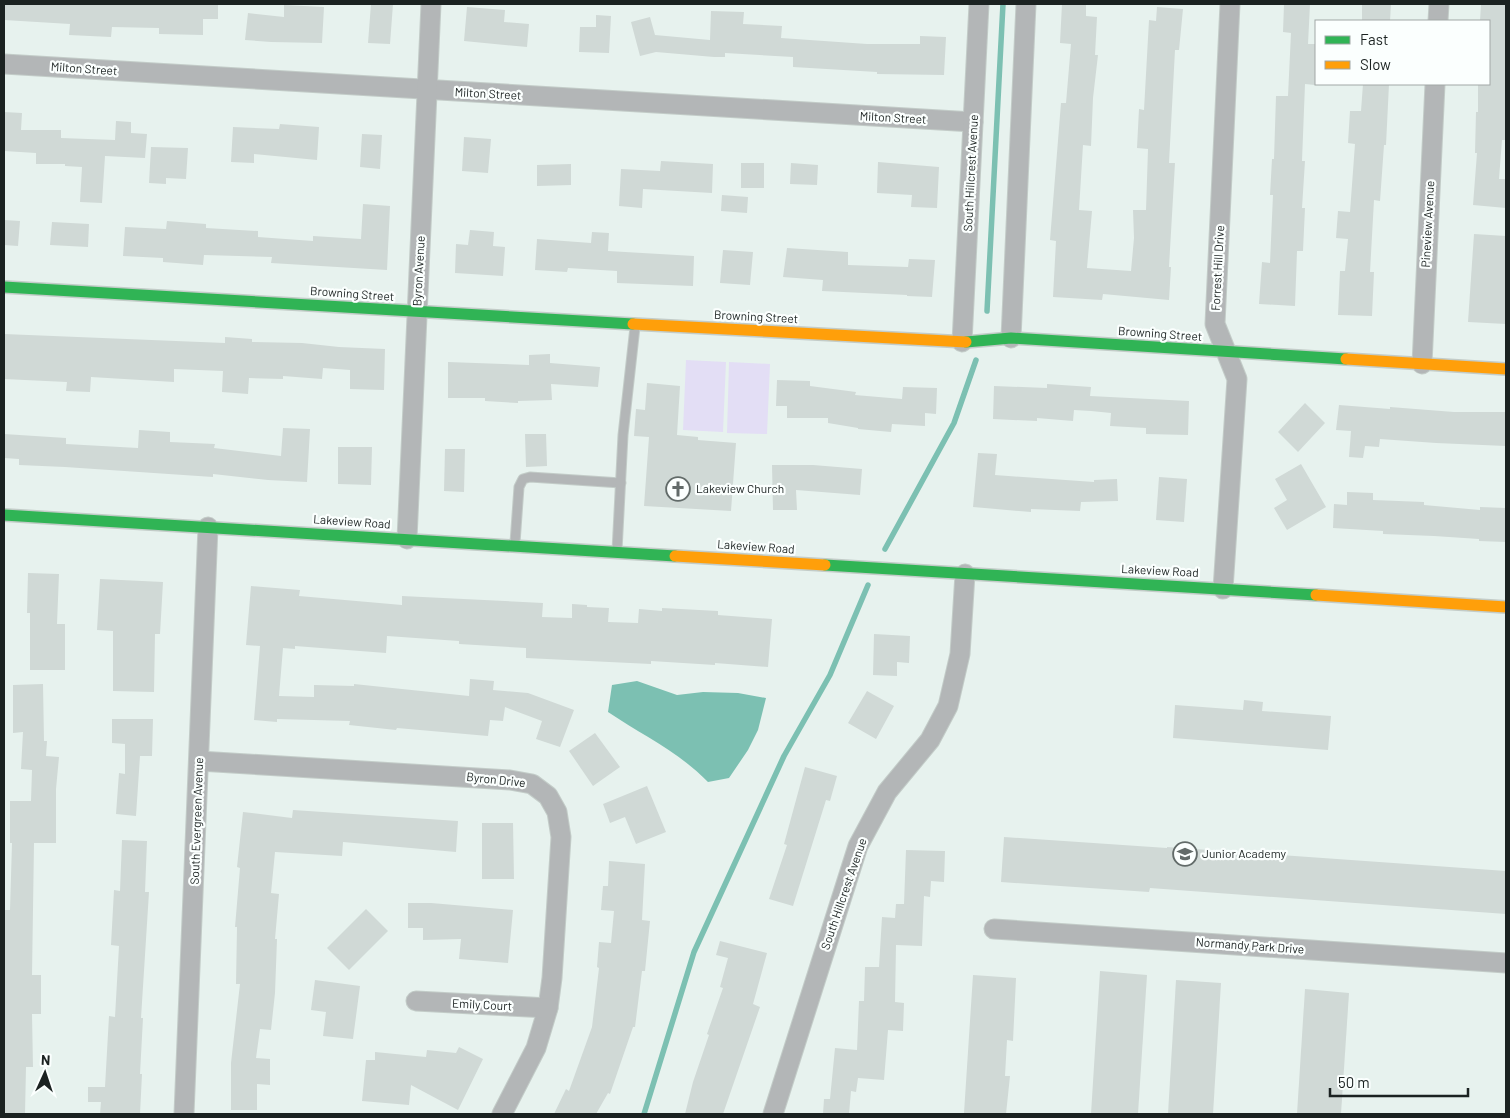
<svg xmlns="http://www.w3.org/2000/svg" width="1510" height="1118" viewBox="0 0 1510 1118" font-family="Barlow,sans-serif">
<style>
.green{fill:#e3def5}
.water{fill:#7cc0b2}
.lines{fill:none;stroke-linecap:round;stroke-linejoin:round}
.stream{stroke:#7cc0b2;stroke-width:5.5}
.building{fill:#d0d9d6}
.lane-casing{stroke:#c3ccc8;stroke-width:11}
.street-casing{stroke:#c3ccc8;stroke-width:21}
.fast-casing{stroke:#c3ccc8;stroke-width:14}
.slow-casing{stroke:#c3ccc8;stroke-width:14}
.lane{stroke:#b3b6b7;stroke-width:9}
.street{stroke:#b3b6b7;stroke-width:19}
.fast{stroke:#30b455;stroke-width:11}
.slow{stroke:#ff9f0a;stroke-width:11}
.labels{text-anchor:middle;stroke-width:4.5;stroke-linejoin:round;paint-order:stroke}
.street-label{font-size:12px;fill:#1b2221;stroke:#fbfffe}
.poi-label{font-size:12px;fill:#1b2221;stroke:#fbfffe;text-anchor:start}
</style>
<rect width="100%" height="100%" fill="#e7f2ee"/>
<g class="green">
<polygon points="686,360 726,362 723,432 683,430"/>
<polygon points="729,362 770,364 767,434 727,433"/>
</g>
<path class="water" d="M637,681L677,695L703,692L738,693L766,698L758,730L748,750L729,778L708,782C679,752 642,735 608,712L612,685Z"/>
<g class="lines">
<g class="stream">
<polyline points="987,311 1003,4"/>
<polyline points="885,549 954,423 976,360"/>
<polyline points="644,1114 694,952 784,756 830,675 868,585"/>
</g>
</g>
<g class="building">
<polygon points="4,4 218,4 218,19 203,19 203,35 159,34 159,28 112,27 111,37 69,35 70,24 4,20"/>
<polygon points="371,4 393,4 390,44 368,43"/>
<polygon points="1062,4 1086,4 1086,16 1097,17 1095,55 1098,55 1093,98 1091,146 1083,145 1079,210 1092,211 1087,268 1131,271 1134,238 1133,210 1146,210 1148,149 1137,148 1139,109 1144,110 1149,20 1156,21 1157,7 1183,9 1179,50 1175,50 1169,163 1175,163 1169,267 1171,267 1169,300 1103,294 1102,300 1053,297 1056,241 1050,240 1061,103 1066,103 1071,44 1060,43"/>
<polygon points="1284,4 1310,4 1308,44 1316,44 1315,85 1305,84 1302,161 1305,161 1302,208 1305,208 1303,251 1297,251 1295,306 1259,304 1262,262 1270,263 1273,195 1270,195 1272,159 1274,159 1276,96 1288,96 1291,33 1283,32"/>
<polygon points="1362,4 1391,4 1390,21 1362,21"/>
<polygon points="1481,4 1505,4 1506,140 1502,140 1499,179 1506,179 1506,208 1473,205 1477,153 1475,153 1476,112 1478,112 1478,84 1489,84 1489,21 1480,21"/>
<polygon points="284,5 324,7 322,43 271,42 245,40 248,13 284,17"/>
<polygon points="467,7 505,10 504,22 529,24 527,47 464,41"/>
<polygon points="711,11 744,12 743,24 782,26 781,38 867,44 920,44 920,36 946,37 944,75 877,74 877,72 793,67 793,57 725,53 725,57 714,57 656,52 640,56 631,22 650,17 655,35 710,40"/>
<polygon points="596,15 611,16 609,53 579,52 580,27 596,27"/>
<polygon points="1363,84 1389,84 1386,145 1384,145 1380,201 1374,200 1370,272 1374,272 1372,316 1338,315 1340,271 1345,271 1348,239 1336,238 1338,211 1350,212 1355,144 1348,143 1350,111 1361,111"/>
<polygon points="4,112 22,113 21,130 61,130 61,138 115,140 116,121 131,122 131,133 147,134 145,158 105,156 102,203 80,202 82,167 65,166 65,164 36,164 36,153 4,151"/>
<polygon points="280,124 319,127 317,160 254,154 254,163 231,162 233,127 279,129"/>
<polygon points="362,134 382,135 380,169 360,167"/>
<polygon points="464,137 491,139 488,173 462,171"/>
<polygon points="151,147 188,148 186,179 166,178 166,184 149,183"/>
<polygon points="661,161 713,164 712,193 643,189 642,208 619,206 621,169 660,171"/>
<polygon points="878,162 939,167 937,208 911,207 912,195 877,193"/>
<rect x="741" y="163" width="23" height="25"/>
<polygon points="791,163 818,165 817,185 790,184"/>
<polygon points="571,164 571,185 537,186 537,165"/>
<polygon points="722,195 748,197 747,213 721,211"/>
<polygon points="363,204 390,206 387,270 271,263 272,257 204,255 203,265 163,262 163,258 123,256 125,227 166,229 167,221 206,224 206,228 258,231 258,237 313,241 313,236 361,239"/>
<polygon points="4,220 20,221 18,246 4,245"/>
<polygon points="52,222 89,224 88,247 50,245"/>
<polygon points="470,230 494,232 493,246 505,247 503,276 455,273 456,244 468,245"/>
<polygon points="592,232 609,233 608,251 694,256 693,286 617,283 617,271 568,268 567,272 535,270 537,239 591,243"/>
<polygon points="1474,234 1506,236 1506,324 1468,322"/>
<polygon points="787,248 848,252 848,265 908,267 909,259 935,260 932,297 907,296 907,295 822,291 823,280 783,277"/>
<polygon points="723,250 753,252 750,285 720,283"/>
<polygon points="4,334 225,343 225,337 252,339 252,342 302,343 339,347 385,349 384,390 350,389 350,370 323,368 322,379 283,376 283,379 249,378 248,394 222,392 223,371 174,369 174,382 91,377 90,392 66,391 67,382 4,379"/>
<polygon points="550,354 550,363 600,367 598,387 551,384 552,400 518,401 518,403 485,401 485,398 448,398 448,362 529,365 529,355"/>
<polygon points="777,380 810,381 810,386 856,392 855,395 902,399 903,387 937,388 936,414 925,413 925,426 892,424 891,432 858,429 858,428 828,423 828,418 787,418 787,406 776,406"/>
<polygon points="647,383 680,386 677,435 698,437 698,440 736,443 731,511 644,506 649,437 634,436 636,409 645,410"/>
<polygon points="1047,384 1091,387 1090,396 1189,401 1188,435 1146,434 1146,428 1110,426 1111,413 1091,411 1074,410 1073,421 1037,418 1037,421 993,419 994,386 1047,388"/>
<polygon points="1305,403 1325,423 1298,452 1278,432"/>
<polygon points="1339,405 1390,409 1390,407 1454,412 1506,412 1506,446 1436,443 1380,439 1379,447 1365,446 1363,458 1349,457 1351,431 1336,430"/>
<polygon points="283,428 310,429 307,482 268,480 213,474 213,477 65,467 19,465 19,459 4,458 4,434 66,438 66,444 138,448 139,430 170,432 170,442 215,444 214,448 281,456"/>
<polygon points="525,434 546,434 547,466 526,467"/>
<polygon points="338,447 372,447 371,485 338,484"/>
<polygon points="445,449 465,449 464,492 444,491"/>
<polygon points="978,453 997,454 995,475 1094,482 1094,480 1117,479 1118,501 1081,502 1080,511 1031,509 1031,512 973,507"/>
<polygon points="1301,464 1326,507 1287,530 1274,508 1287,500 1275,479"/>
<polygon points="772,465 813,465 862,469 860,495 796,490 797,510 773,510"/>
<polygon points="1159,477 1187,479 1184,522 1156,520"/>
<polygon points="1347,492 1373,493 1373,500 1424,502 1424,505 1480,510 1480,507 1506,508 1506,542 1479,541 1479,539 1434,536 1383,534 1383,531 1333,528 1334,504 1347,505"/>
<polygon points="28,573 59,574 57,624 65,624 65,670 30,670 30,613 27,613"/>
<polygon points="100,579 163,582 160,634 155,634 154,692 113,691 113,631 97,630"/>
<polygon points="251,586 300,590 299,596 402,605 402,596 543,603 542,617 572,618 572,604 587,605 587,607 609,608 608,622 638,623 639,609 662,611 662,608 718,611 718,615 772,619 768,667 715,663 715,665 651,661 651,664 526,658 526,648 459,644 459,641 387,636 386,653 295,646 295,649 283,648 279,696 314,697 314,685 354,686 354,684 469,696 470,679 494,681 493,690 528,693 574,710 560,747 536,739 542,721 505,707 503,721 490,720 488,736 397,728 396,730 349,725 350,721 277,719 277,722 254,720 260,646 246,645"/>
<polygon points="874,634 910,636 909,663 897,662 897,676 873,675"/>
<polygon points="43,684 44,741 47,741 46,756 59,757 56,789 56,843 34,843 32,975 41,975 41,1014 32,1014 33,1067 26,1067 25,1114 4,1114 5,955 4,955 4,910 10,910 12,843 10,843 10,801 31,801 32,770 21,769 23,732 13,733 13,685"/>
<polygon points="867,691 894,706 876,739 848,723"/>
<polygon points="1244,700 1263,702 1262,711 1331,716 1328,750 1173,738 1175,705 1243,710"/>
<polygon points="112,719 153,719 152,756 140,756 136,816 116,814 119,773 125,774 125,744 112,743"/>
<polygon points="595,733 620,767 593,786 569,751"/>
<polygon points="805,767 837,776 830,801 826,800 793,906 769,899 787,845 784,844"/>
<polygon points="647,786 666,832 636,844 625,817 610,823 603,804"/>
<polygon points="293,810 458,821 456,852 343,842 342,856 275,852 271,893 279,894 275,939 277,939 275,993 271,1030 260,1029 256,1058 270,1059 270,1085 257,1084 257,1110 231,1110 231,1063 240,984 236,984 237,927 235,927 240,868 237,867 243,812 292,818"/>
<polygon points="482,823 513,823 514,879 482,879"/>
<polygon points="1004,837 1167,848 1167,847 1506,871 1506,914 1150,888 1149,892 1001,882"/>
<polygon points="122,840 147,841 145,892 149,892 141,1018 143,1018 140,1074 142,1074 140,1114 100,1114 101,1102 88,1102 88,1087 105,1087 109,1016 115,1017 119,946 111,945 114,890 120,891"/>
<polygon points="906,850 945,851 944,882 931,881 930,897 924,896 922,946 896,945 895,1002 904,1003 903,1031 888,1030 884,1080 858,1078 856,1092 851,1091 849,1114 823,1114 824,1099 830,1099 835,1048 857,1050 859,1001 864,1001 865,967 879,967 882,917 895,918 896,904 904,904"/>
<polygon points="609,861 645,864 642,920 650,921 645,971 642,971 635,1027 633,1027 610,1094 608,1093 596,1114 554,1114 566,1089 569,1091 592,1027 599,968 597,967 599,942 611,943 614,911 601,910 603,886 608,886"/>
<polygon points="408,903 431,903 513,910 508,963 459,959 461,939 423,940 423,928 408,928"/>
<polygon points="366,909 388,931 349,970 327,948"/>
<polygon points="720,941 767,953 753,1004 760,1007 723,1114 685,1114 693,1082 709,1035 707,1034 723,988 720,987 728,958 716,955"/>
<polygon points="1100,971 1147,975 1138,1114 1091,1114"/>
<polygon points="973,975 1016,978 1013,1041 1007,1040 1005,1076 1010,1076 1006,1114 964,1113"/>
<polygon points="315,980 360,986 353,1039 323,1036 326,1012 311,1010"/>
<polygon points="1176,980 1221,983 1213,1114 1168,1114"/>
<polygon points="1305,989 1349,993 1341,1114 1297,1114"/>
<polygon points="459,1047 483,1059 458,1110 411,1085 409,1105 362,1101 366,1060 375,1060 375,1052 426,1057 427,1050 456,1053"/>
</g>
<g class="lines">
<g class="lane-casing">
<g id="lane">
<polyline points="515,543 519,487 523,479 530,477 621,483"/>
<polyline points="617,551 623,435 635,327"/>
</g>
</g>
<g class="street-casing">
<g id="street">
<polyline points="1438,21 1439,4"/>
<polyline points="4,64 973,122"/>
<polyline points="1011,338 1026,4"/>
<polyline points="962,342 979,4"/>
<polyline points="1422,364 1435,84"/>
<polyline points="407,539 431,4"/>
<polyline points="1223,589 1237,379 1215,324 1230,4"/>
<polyline points="199,761 510,780 532,784 548,796 557,812 561,837 552,978 548,1008 536,1048 502,1114"/>
<polyline points="994,929 1506,963"/>
<polyline points="416,1001 548,1008"/>
<polyline points="184,1114 208,527"/>
<polyline points="773,1114 858,846 887,792 930,740 948,706 960,654 965,574"/>
</g>
</g>
<g class="fast-casing">
<g id="fast">
<polyline points="4,287 633,324"/>
<polyline points="966,342 1011,338 1346,359"/>
<polyline points="4,515 675,556"/>
<polyline points="825,565 1316,595"/>
</g>
</g>
<g class="slow-casing">
<g id="slow">
<polyline points="633,324 966,342"/>
<polyline points="1346,359 1506,369"/>
<polyline points="675,556 825,565"/>
<polyline points="1316,595 1506,607"/>
</g>
</g>
<use href="#lane" class="lane"/>
<use href="#street" class="street"/>
<use href="#fast" class="fast"/>
<use href="#slow" class="slow"/>
</g>
<defs>
<g id="church-ring" transform="scale(1.25)"><circle r="9.5" fill="#fbfffe" stroke="#626b69" stroke-width="1.5"/><path d="M-1.2-6h2.4v3.5h3.3v2.4h-3.3V6h-2.4V-.1h-3.3v-2.4h3.3Z" fill="#626b69"/></g>
<g id="school-ring" transform="scale(1.25)"><circle r="9.5" fill="#fbfffe" stroke="#626b69" stroke-width="1.5"/><path d="M0-5L7-2L0 1L-7-2ZM-4 1L0 2.5L4 1V4Q0 6-4 4Z" fill="#626b69"/></g>
</defs>
<g fill-rule="evenodd">
<use href="#church-ring" x="678" y="489"/>
<use href="#school-ring" x="1185" y="854"/>
</g>
<g class="labels">
<g class="street-label">
<text transform="translate(84 69) rotate(4)" y="4">Milton Street</text>
<text transform="translate(488 94) rotate(3)" y="4">Milton Street</text>
<text transform="translate(893 118) rotate(3)" y="4">Milton Street</text>
<text transform="translate(971 173) rotate(-87)" y="4">South Hillcrest Avenue</text>
<text transform="translate(1428 224) rotate(-87)" y="4">Pineview Avenue</text>
<text transform="translate(1218 268) rotate(-87)" y="4">Forrest Hill Drive</text>
<text transform="translate(419 271) rotate(-87)" y="4">Byron Avenue</text>
<text transform="translate(352 294) rotate(4)" y="4">Browning Street</text>
<text transform="translate(756 317) rotate(3)" y="4">Browning Street</text>
<text transform="translate(1160 334) rotate(4)" y="4">Browning Street</text>
<text transform="translate(352 522) rotate(4)" y="4">Lakeview Road</text>
<text transform="translate(756 547) rotate(4)" y="4">Lakeview Road</text>
<text transform="translate(1160 571) rotate(3)" y="4">Lakeview Road</text>
<text transform="translate(496 780) rotate(6)" y="4">Byron Drive</text>
<text transform="translate(197 821) rotate(-88)" y="4">South Evergreen Avenue</text>
<text transform="translate(844 894) rotate(-71)" y="4">South Hillcrest Avenue</text>
<text transform="translate(1250 946) rotate(4)" y="4">Normandy Park Drive</text>
<text transform="translate(482 1005) rotate(3)" y="4">Emily Court</text>
</g>
<g class="poi-label">
<text x="696" y="493">Lakeview Church</text>
<text x="1202" y="858">Junior Academy</text>
</g>
</g>
<rect width="1510" height="1118" fill="none" stroke="#1b2221" stroke-width="10"/>
<rect x="1315" y="20" width="175" height="65" fill="#fbfffe" stroke="#a1a7a6"/>
<rect x="1325" y="36" width="25" height="8" fill="#30b455" stroke="#a1a7a6"/>
<text x="1360" y="45" font-size="15" fill="#1b2221">Fast</text>
<rect x="1325" y="61" width="25" height="8" fill="#ff9f0a" stroke="#a1a7a6"/>
<text x="1360" y="70" font-size="15" fill="#1b2221">Slow</text>
<g transform="translate(45 1073) rotate(3)" stroke="#fbfffe" stroke-width="4" paint-order="stroke">
<path d="M0-4L9 19L0 12L-9 19Z" fill="#1b2221"/>
<text y="-8" font-size="14" font-weight="bold" text-anchor="middle" fill="#1b2221">N</text>
</g>
<path d="M1330 1088v8h138v-8" fill="none" stroke="#1b2221" stroke-width="2.5"/>
<text x="1338" y="1088" font-size="15" fill="#1b2221" stroke="#fbfffe" stroke-width="4" paint-order="stroke">50 m</text>
</svg>
